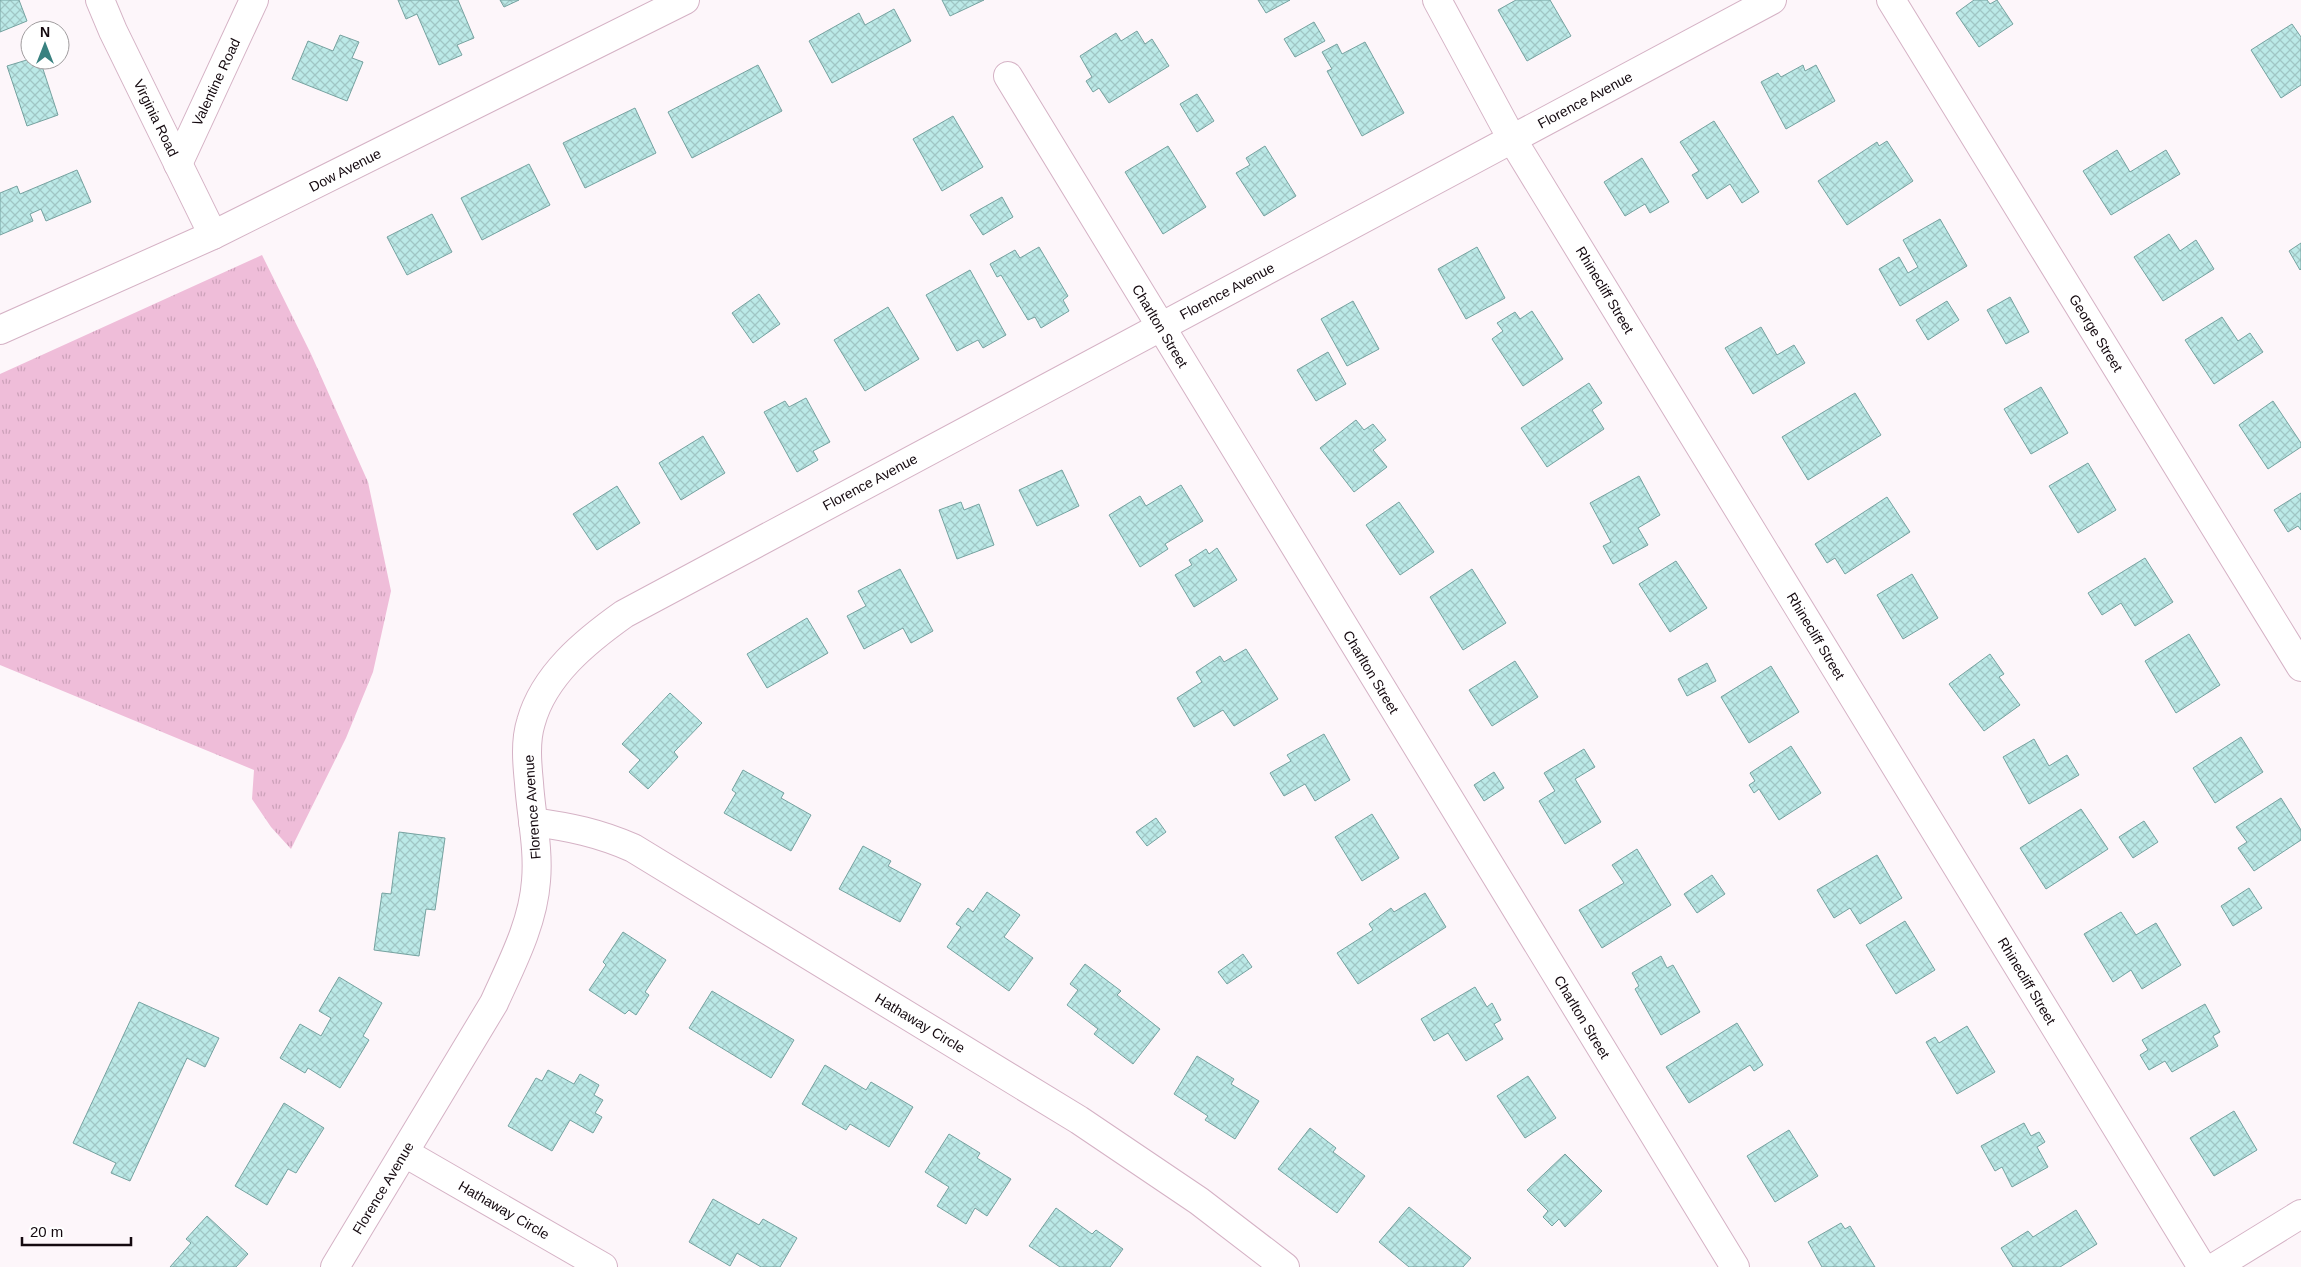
<svg xmlns="http://www.w3.org/2000/svg" width="2301" height="1267" viewBox="0 0 2301 1267" font-family="Arial,sans-serif">
<style>
.grass{fill:url(#grass-tufts)}
.building{fill:url(#building-cross-hatch);stroke:#76a2a0}
.lines{fill:none;stroke-linecap:round;stroke-linejoin:round}
.minor-casing{stroke:#d5b2c5;stroke-width:30}
.minor{stroke:#fff;stroke-width:28}
.labels{text-anchor:middle;stroke-width:4;stroke-linejoin:round;paint-order:stroke}
.street-label{font-size:14px;fill:#14090f;stroke:#fff}
</style>
<defs>
<pattern id="grass-tufts" width="24" height="20" patternUnits="userSpaceOnUse" patternTransform="scale(1.25)"><rect width="24" height="20" fill="#efbdd9"/><path d="M3 7l-1-3M5 7V3M7 7l1-3M15 17l-1-3M17 17v-4M19 17l1-3" fill="none" stroke="#cca1b9"/></pattern>
<pattern id="building-cross-hatch" width="8" height="8" patternUnits="userSpaceOnUse" patternTransform="scale(1.25)"><rect width="8" height="8" fill="#bbe9e7"/><path d="M0 0l8 8M0 8l8-8" fill="none" stroke="#a0c6c5"/></pattern>
</defs>
<rect width="100%" height="100%" fill="#fdf6fa"/>
<polygon class="grass" points="262,255 311,354 368,482 391,591 373,672 346,738 291,849 271,827 252,799 254,770 0,665 0,374"/>
<g class="building">
<polygon points="0,0 19,0 27,21 0,32"/>
<polygon points="398,0 458,0 474,38 457,45 462,55 439,65 417,14 406,19"/>
<polygon points="500,0 519,0 504,7"/>
<polygon points="942,0 984,0 950,16"/>
<polygon points="1258,0 1290,0 1266,13"/>
<polygon points="1516,0 1550,0 1571,36 1527,61 1498,10"/>
<polygon points="1974,0 1987,0 1990,4 1997,0 2013,24 1979,47 1956,13"/>
<polygon points="894,9 911,41 832,83 809,41 859,13 865,25"/>
<polygon points="1314,22 1325,41 1295,57 1284,39"/>
<polygon points="2292,24 2301,37 2301,85 2281,98 2251,50"/>
<polygon points="1137,31 1145,44 1152,39 1169,66 1109,103 1099,88 1093,92 1086,81 1092,77 1080,56 1116,33 1121,41"/>
<polygon points="340,35 359,42 352,58 363,62 347,101 292,79 308,41 333,51"/>
<polygon points="1365,42 1404,113 1362,136 1327,71 1332,69 1322,52 1337,44 1342,54"/>
<polygon points="30,59 40,60 58,115 27,126 7,66"/>
<polygon points="758,65 782,111 692,158 668,112"/>
<polygon points="1803,65 1805,71 1816,65 1835,101 1786,129 1761,82 1778,73 1781,77"/>
<polygon points="1197,94 1214,121 1197,132 1180,104"/>
<polygon points="635,108 656,153 585,188 563,143"/>
<polygon points="953,116 983,167 942,191 913,139"/>
<polygon points="1714,121 1759,192 1742,203 1730,184 1707,199 1692,175 1699,171 1680,142"/>
<polygon points="1887,141 1913,181 1847,225 1818,181 1877,142 1879,146"/>
<polygon points="1168,146 1206,207 1163,234 1125,172"/>
<polygon points="1265,146 1296,196 1264,216 1236,173 1250,165 1246,158"/>
<polygon points="2117,150 2130,172 2166,150 2180,174 2111,215 2083,171"/>
<polygon points="1642,158 1669,202 1650,213 1645,204 1625,216 1604,182"/>
<polygon points="529,164 550,205 482,240 461,198"/>
<polygon points="77,170 91,202 46,221 41,209 30,214 33,221 0,235 0,193 17,186 20,194"/>
<polygon points="1002,197 1013,217 983,235 970,215"/>
<polygon points="432,214 452,252 407,275 387,237"/>
<polygon points="1940,219 1967,266 1900,306 1879,269 1899,257 1908,273 1918,267 1903,240"/>
<polygon points="2169,234 2180,251 2196,240 2214,269 2163,301 2134,257"/>
<polygon points="2301,243 2301,269 2300,270 2289,251"/>
<polygon points="1039,247 1068,296 1063,300 1069,311 1041,328 1035,317 1028,320 1001,275 997,277 990,264 1015,250 1020,258"/>
<polygon points="1477,247 1505,298 1466,319 1438,269"/>
<polygon points="970,270 1006,335 983,348 978,340 957,351 926,295"/>
<polygon points="759,294 780,324 753,343 732,313"/>
<polygon points="2010,297 2029,332 2006,344 1987,310"/>
<polygon points="1353,301 1379,349 1347,366 1321,319"/>
<polygon points="1947,301 1959,320 1928,340 1916,320"/>
<polygon points="888,307 919,359 865,391 834,340"/>
<polygon points="1532,311 1563,359 1523,386 1492,339 1503,331 1497,323 1515,312 1520,319"/>
<polygon points="2222,317 2238,341 2250,333 2263,352 2214,384 2185,340"/>
<polygon points="1761,327 1777,355 1794,345 1805,363 1753,394 1725,348"/>
<polygon points="1328,352 1346,384 1316,401 1297,370"/>
<polygon points="1589,383 1602,403 1592,410 1604,429 1547,467 1521,428"/>
<polygon points="2041,387 2068,433 2031,454 2004,409"/>
<polygon points="1855,393 1881,435 1808,480 1782,437"/>
<polygon points="806,398 830,442 813,451 818,460 797,472 764,412 785,401 789,407"/>
<polygon points="2273,401 2301,443 2301,447 2268,469 2239,425"/>
<polygon points="1356,420 1364,430 1373,424 1386,440 1373,450 1387,467 1354,492 1320,448"/>
<polygon points="703,436 725,473 681,500 659,463"/>
<polygon points="2088,463 2116,510 2078,533 2049,486"/>
<polygon points="1062,470 1079,506 1037,526 1019,490"/>
<polygon points="1639,476 1660,515 1638,528 1648,545 1613,564 1603,546 1611,542 1590,503"/>
<polygon points="1181,485 1203,521 1165,544 1168,549 1140,567 1109,515 1140,496 1146,506"/>
<polygon points="617,486 640,523 597,550 573,514"/>
<polygon points="2301,493 2301,530 2298,526 2288,532 2274,510"/>
<polygon points="1887,497 1910,532 1845,574 1835,558 1827,563 1815,544"/>
<polygon points="961,502 964,510 979,504 994,545 957,559 939,510"/>
<polygon points="1399,502 1434,552 1400,575 1366,525"/>
<polygon points="1217,548 1237,580 1194,607 1175,575 1192,565 1189,560 1206,549 1209,554"/>
<polygon points="2145,558 2173,602 2135,626 2121,603 2102,615 2088,593"/>
<polygon points="1676,561 1707,608 1670,632 1639,584"/>
<polygon points="900,569 933,631 911,643 903,628 864,649 847,616 866,606 858,591"/>
<polygon points="1472,569 1506,623 1463,650 1430,597"/>
<polygon points="1912,574 1938,618 1903,639 1877,595"/>
<polygon points="807,618 828,653 767,688 747,654"/>
<polygon points="2189,634 2220,685 2176,713 2145,661"/>
<polygon points="1246,649 1278,699 1234,726 1223,710 1194,727 1177,698 1202,682 1196,672 1220,656 1224,662"/>
<polygon points="1990,654 2004,674 1999,677 2020,705 1984,731 1949,684"/>
<polygon points="1515,661 1538,697 1492,726 1469,690"/>
<polygon points="1707,663 1716,681 1687,696 1678,679"/>
<polygon points="1771,666 1799,712 1749,743 1721,697"/>
<polygon points="670,693 702,723 674,752 678,757 648,789 629,772 640,760 622,744"/>
<polygon points="1324,734 1350,780 1315,801 1305,784 1284,796 1270,773 1291,761 1287,755"/>
<polygon points="2241,737 2263,772 2215,803 2193,768"/>
<polygon points="2034,739 2049,766 2067,755 2079,775 2029,804 2003,757"/>
<polygon points="1791,746 1821,793 1779,820 1759,789 1754,793 1749,785 1755,781 1750,773"/>
<polygon points="1584,749 1595,767 1575,779 1601,822 1565,844 1539,801 1555,791 1544,773"/>
<polygon points="743,770 784,793 781,798 811,815 791,851 724,813 736,793 732,790"/>
<polygon points="1494,772 1504,788 1484,801 1474,785"/>
<polygon points="2281,798 2301,830 2301,840 2254,871 2238,848 2247,842 2236,827"/>
<polygon points="2081,809 2108,849 2046,889 2020,848"/>
<polygon points="1372,814 1399,858 1362,881 1335,837"/>
<polygon points="1156,818 1166,832 1147,846 1136,832"/>
<polygon points="2144,821 2158,842 2133,858 2119,837"/>
<polygon points="399,832 445,838 435,910 426,909 419,956 374,950 382,893 391,894"/>
<polygon points="863,846 891,861 888,866 921,884 900,922 839,889"/>
<polygon points="1637,849 1671,905 1602,948 1579,910 1624,883 1612,865"/>
<polygon points="1877,855 1902,898 1860,924 1850,908 1834,918 1817,890"/>
<polygon points="1712,875 1725,894 1697,913 1684,894"/>
<polygon points="2249,888 2262,908 2233,926 2221,906"/>
<polygon points="987,892 1020,915 1004,937 1033,958 1009,991 947,947 961,927 956,924 968,908 973,912"/>
<polygon points="1425,893 1446,927 1358,984 1337,953 1373,930 1369,924 1391,908 1394,912"/>
<polygon points="2121,912 2136,935 2156,923 2181,965 2142,989 2131,970 2113,982 2084,934"/>
<polygon points="1905,921 1935,970 1896,994 1866,945"/>
<polygon points="623,932 666,960 645,992 649,995 636,1015 629,1010 625,1014 589,990 606,965 603,962"/>
<polygon points="1243,954 1252,967 1227,984 1218,972"/>
<polygon points="1661,956 1667,968 1673,965 1700,1012 1661,1035 1635,989 1639,986 1632,973"/>
<polygon points="1085,964 1121,991 1117,995 1160,1029 1133,1064 1094,1034 1098,1029 1067,1005 1078,990 1070,984"/>
<polygon points="339,977 382,1003 363,1036 369,1040 340,1088 308,1068 305,1073 280,1058 300,1024 321,1036 331,1018 319,1011"/>
<polygon points="1475,987 1487,1007 1492,1003 1501,1020 1494,1024 1503,1039 1466,1061 1448,1033 1434,1041 1421,1019"/>
<polygon points="712,991 794,1040 771,1078 689,1028"/>
<polygon points="139,1002 219,1038 205,1067 187,1058 130,1181 111,1173 116,1163 73,1143"/>
<polygon points="2205,1004 2220,1032 2213,1036 2218,1046 2172,1072 2165,1061 2149,1070 2140,1055 2148,1050 2142,1040"/>
<polygon points="1737,1023 1763,1065 1754,1071 1750,1065 1689,1103 1666,1067"/>
<polygon points="1967,1026 1995,1072 1957,1094 1926,1042 1935,1037 1939,1043"/>
<polygon points="1197,1056 1234,1079 1231,1084 1259,1101 1235,1139 1205,1120 1208,1116 1174,1094"/>
<polygon points="825,1065 866,1090 871,1082 913,1107 889,1147 850,1124 846,1130 802,1104"/>
<polygon points="548,1070 574,1084 580,1074 599,1085 594,1095 603,1100 595,1113 602,1117 593,1133 570,1120 552,1151 508,1126 536,1078 542,1081"/>
<polygon points="1528,1076 1556,1118 1525,1138 1497,1096"/>
<polygon points="284,1103 324,1128 296,1173 288,1169 267,1205 235,1186"/>
<polygon points="2234,1111 2257,1150 2214,1176 2190,1138"/>
<polygon points="2024,1123 2031,1136 2039,1132 2045,1142 2037,1147 2048,1167 2012,1187 2002,1167 1995,1171 1981,1146"/>
<polygon points="1310,1128 1336,1148 1333,1152 1365,1176 1337,1213 1278,1169"/>
<polygon points="1789,1130 1818,1176 1775,1202 1747,1156"/>
<polygon points="949,1134 980,1153 977,1158 1011,1179 987,1216 975,1208 966,1224 937,1206 949,1187 925,1172"/>
<polygon points="1565,1154 1602,1191 1565,1227 1559,1219 1552,1226 1543,1217 1548,1211 1527,1190"/>
<polygon points="713,1199 759,1225 763,1219 797,1238 780,1267 761,1267 737,1253 730,1266 689,1242"/>
<polygon points="1409,1207 1471,1258 1463,1267 1409,1267 1379,1242"/>
<polygon points="1056,1208 1092,1234 1096,1230 1123,1249 1110,1267 1060,1267 1029,1246"/>
<polygon points="2076,1210 2097,1244 2060,1267 2013,1267 2001,1248 2028,1231 2033,1237"/>
<polygon points="207,1216 248,1254 236,1267 170,1267 191,1243 186,1239"/>
<polygon points="1841,1223 1845,1229 1850,1226 1875,1267 1822,1267 1808,1242"/>
</g>
<g class="lines">
<g class="minor-casing">
<g id="minor">
<polyline points="100,0 113,31 213,235"/>
<polyline points="1437,0 1512,139 2202,1267"/>
<polyline points="1891,0 2301,667"/>
<polyline points="1008,76 1735,1267"/>
<polyline points="178,164 254,0"/>
<polyline points="0,330 213,235 685,0"/>
<path d="M533,822C570,827 599,833 633,848L1079,1120L1199,1201L1285,1267"/>
<polyline points="405,1153 603,1267"/>
<path d="M335,1267L494,1003C511,965 533,924 536,881C539,848 531,815 529,783C527,763 525,741 531,722C544,675 586,641 624,614L1772,0"/>
<polyline points="2215,1267 2301,1214"/>
</g>
</g>
<use href="#minor" class="minor"/>
</g>
<g class="labels">
<g class="street-label">
<text transform="translate(216 82) rotate(-65)" y="5">Valentine Road</text>
<text transform="translate(1585 100) rotate(-28)" y="5">Florence Avenue</text>
<text transform="translate(156 118) rotate(64)" y="5">Virginia Road</text>
<text transform="translate(345 170) rotate(-27)" y="5">Dow Avenue</text>
<text transform="translate(1605 290) rotate(59)" y="5">Rhinecliff Street</text>
<text transform="translate(1227 291) rotate(-28)" y="5">Florence Avenue</text>
<text transform="translate(1160 326) rotate(59)" y="5">Charlton Street</text>
<text transform="translate(2096 333) rotate(58)" y="5">George Street</text>
<text transform="translate(870 482) rotate(-28)" y="5">Florence Avenue</text>
<text transform="translate(1816 636) rotate(59)" y="5">Rhinecliff Street</text>
<text transform="translate(1371 672) rotate(59)" y="5">Charlton Street</text>
<text transform="translate(532 807) rotate(-94)" y="5">Florence Avenue</text>
<text transform="translate(2027 981) rotate(59)" y="5">Rhinecliff Street</text>
<text transform="translate(1582 1017) rotate(59)" y="5">Charlton Street</text>
<text transform="translate(920 1023) rotate(31)" y="5">Hathaway Circle</text>
<text transform="translate(383 1188) rotate(-59)" y="5">Florence Avenue</text>
<text transform="translate(504 1210) rotate(30)" y="5">Hathaway Circle</text>
</g>
</g>
<g transform="translate(45 45)"><circle r="24" fill="#ffffff" stroke="#a19d9f"/>
<path d="M0-4L9 19L0 12L-9 19Z" fill="#398180"/>
<text y="-8" font-size="14" font-weight="bold" text-anchor="middle" fill="#14090f">N</text>
</g>
<path d="M22 1237v8h109v-8" fill="none" stroke="#14090f" stroke-width="2.5"/>
<text x="30" y="1237" font-size="15" fill="#14090f" stroke="#ffffff" stroke-width="4" paint-order="stroke">20 m</text>
</svg>
